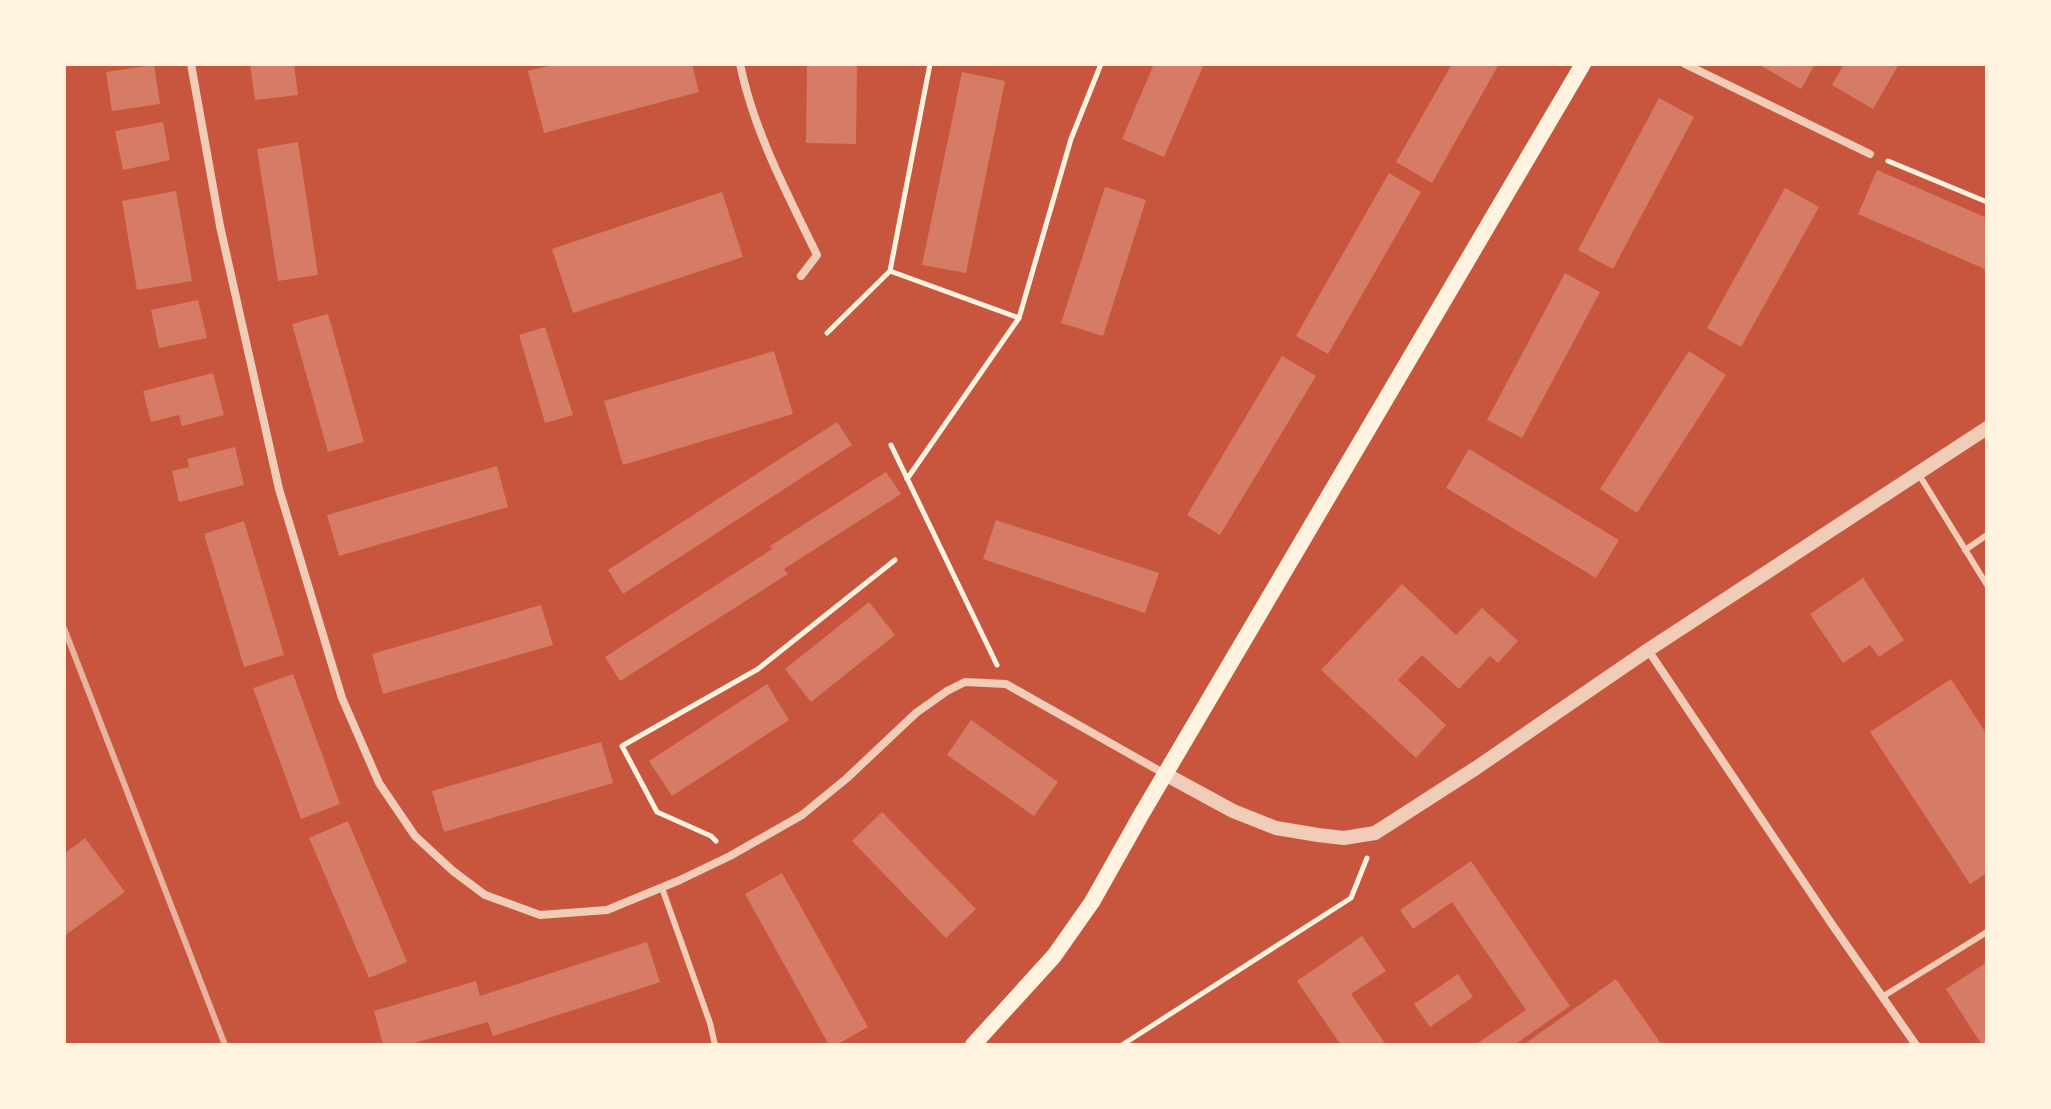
<svg xmlns="http://www.w3.org/2000/svg" width="2051" height="1109" viewBox="0 0 2051 1109" font-family="'IBM Plex Serif',serif">
<style>
.building{fill:#d67c66}
.lines{fill:none;stroke-linecap:round;stroke-linejoin:round}
.path{stroke:#fff3e0;stroke-width:5}
.service{stroke:#f1ccb7;stroke-width:6}
.minor{stroke:#f1ccb7;stroke-width:8}
.tertiary{stroke:#f1ccb7;stroke-width:14}
.secondary{stroke:#fff3e0;stroke-width:16}
.rail{stroke:#e9b49f;stroke-width:6}
</style>
<rect width="100%" height="100%" fill="#c8553d"/>
<g class="building">
<polygon points="250,64 294,64 298,95 255,100"/>
<polygon points="556,64 692,64 699,92 544,133 528,71"/>
<polygon points="807,64 857,64 856,144 806,143"/>
<polygon points="1154,64 1204,64 1164,157 1122,139"/>
<polygon points="1452,64 1499,64 1432,183 1396,162"/>
<polygon points="1758,64 1815,64 1801,89"/>
<polygon points="1844,64 1899,64 1873,109 1832,85"/>
<polygon points="154,65 160,104 112,111 106,72"/>
<polygon points="962,72 1005,81 966,273 922,265"/>
<polygon points="1659,98 1694,117 1613,269 1578,250"/>
<polygon points="163,122 170,160 123,170 115,131"/>
<polygon points="298,142 318,275 278,281 257,149"/>
<polygon points="1877,170 1987,218 1987,270 1858,214"/>
<polygon points="1389,173 1421,192 1328,354 1296,336"/>
<polygon points="1105,187 1146,200 1103,336 1061,323"/>
<polygon points="1785,188 1819,207 1741,347 1707,328"/>
<polygon points="176,191 192,281 137,290 122,201"/>
<polygon points="722,192 743,257 573,313 552,249"/>
<polygon points="1565,273 1600,292 1522,438 1487,420"/>
<polygon points="198,300 207,338 159,348 151,310"/>
<polygon points="328,314 364,442 328,452 292,324"/>
<polygon points="545,327 573,415 545,423 519,335"/>
<polygon points="774,351 793,414 623,465 604,401"/>
<polygon points="1689,351 1726,375 1637,513 1600,489"/>
<polygon points="1282,356 1316,376 1220,535 1187,515"/>
<polygon points="213,373 224,415 182,426 179,415 151,422 143,391"/>
<polygon points="837,422 852,445 623,594 608,570"/>
<polygon points="235,447 244,485 179,502 172,471 189,467 187,459"/>
<polygon points="1469,449 1619,540 1596,578 1446,488"/>
<polygon points="497,466 508,507 339,556 327,515"/>
<polygon points="886,472 901,494 784,569 788,574 620,681 605,657 772,549 770,546"/>
<polygon points="996,520 1159,573 1145,613 983,559"/>
<polygon points="244,521 284,655 244,667 204,534"/>
<polygon points="1863,578 1904,640 1879,657 1870,645 1843,663 1810,614"/>
<polygon points="1402,584 1456,635 1482,608 1518,641 1498,663 1490,656 1459,689 1422,655 1398,680 1446,725 1416,758 1321,670"/>
<polygon points="869,602 895,635 811,702 785,669"/>
<polygon points="541,605 553,645 383,694 372,654"/>
<polygon points="293,674 340,804 301,819 253,688"/>
<polygon points="1951,679 1987,735 1987,873 1970,884 1870,732"/>
<polygon points="767,684 789,720 672,796 649,761"/>
<polygon points="971,720 1058,782 1034,816 947,755"/>
<polygon points="601,742 613,783 444,832 432,791"/>
<polygon points="882,812 976,909 946,938 852,841"/>
<polygon points="348,821 407,962 369,978 309,838"/>
<polygon points="85,838 125,892 64,936 64,854"/>
<polygon points="1471,861 1570,1006 1514,1045 1475,1045 1526,1010 1452,902 1413,929 1400,910"/>
<polygon points="782,873 868,1027 836,1045 829,1045 745,894"/>
<polygon points="1362,936 1386,971 1351,994 1386,1045 1341,1045 1297,981"/>
<polygon points="647,942 660,982 493,1036 488,1022 407,1045 383,1045 374,1011 476,981 480,996"/>
<polygon points="1987,962 1987,1045 1982,1045 1946,989"/>
<polygon points="1458,974 1473,997 1430,1027 1414,1004"/>
<polygon points="1616,979 1662,1045 1523,1045"/>
</g>
<g class="lines">
<g class="path">
<polyline points="930,64 890,271 1019,318"/>
<polyline points="1888,161 1987,202"/>
<polyline points="827,333 890,271"/>
<polyline points="891,445 997,665"/>
<polyline points="907,479 1019,318 1071,139 1101,64"/>
<polyline points="716,841 711,836 657,812 622,746 758,669 895,560"/>
<polyline points="1122,1045 1351,898 1367,858"/>
</g>
<g class="service">
<polyline points="1918,473 1987,585"/>
<polyline points="1965,550 1987,535"/>
<polyline points="662,888 710,1023 715,1045"/>
<polyline points="1882,997 1987,932"/>
</g>
<g class="minor">
<polyline points="191,64 220,226 279,489 342,698 379,783 415,836 453,871 485,895 540,915 607,910 680,880 730,856 802,815 846,779 916,713 947,691 965,682 1006,684 1165,774"/>
<path d="M740,64C754,132 787,193 817,255L801,276"/>
<polyline points="1685,64 1870,154"/>
<polyline points="1648,650 1831,923 1916,1045"/>
</g>
<polyline class="tertiary" points="1165,774 1233,811 1276,828 1318,835 1344,838 1375,833 1476,768 1648,650 1987,428"/>
<polyline class="secondary" points="973,1045 1054,956 1092,902 1141,815 1583,64"/>
<polyline class="rail" points="64,628 225,1045"/>
</g>
<rect width="2051" height="1109" fill="none" stroke="#fff3e0" stroke-width="132"/>
</svg>
